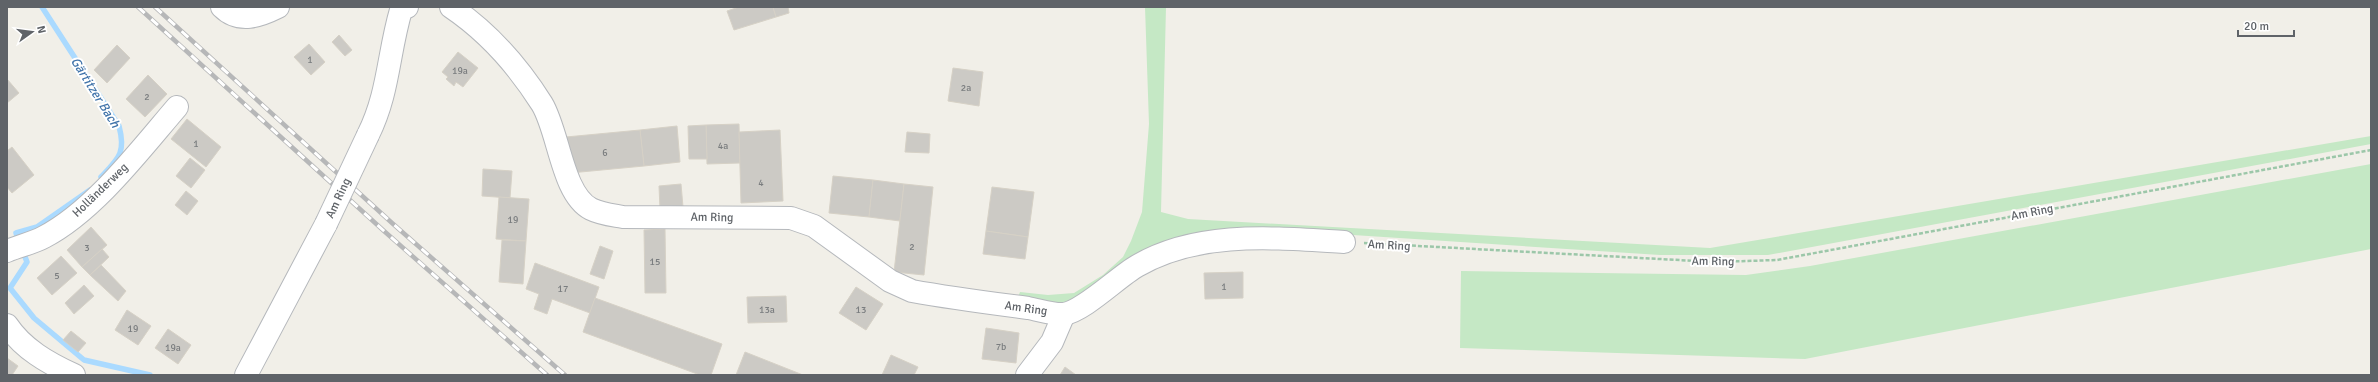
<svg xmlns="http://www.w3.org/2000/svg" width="2378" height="382" viewBox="0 0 2378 382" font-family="Signika,sans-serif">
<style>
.green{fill:#c5e8c5}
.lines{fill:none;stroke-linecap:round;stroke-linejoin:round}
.stream{stroke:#aadaff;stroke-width:5.5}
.building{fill:#cccac5;stroke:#d6d1c6}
.minor-casing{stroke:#b5b8bc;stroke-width:24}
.path{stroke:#9cc7a9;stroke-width:2.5;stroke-dasharray:4 2;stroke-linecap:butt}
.minor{stroke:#fff;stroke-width:22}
.rail-casing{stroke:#b6b7b8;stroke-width:4.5}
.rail{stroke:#fff;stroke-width:3;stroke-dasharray:9;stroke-linecap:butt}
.minor-bridge-casing{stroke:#b5b8bc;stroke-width:24;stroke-linecap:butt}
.minor-bridge{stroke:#fff;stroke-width:22}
.labels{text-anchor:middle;stroke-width:4;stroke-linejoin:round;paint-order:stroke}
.number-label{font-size:10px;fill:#7a7d7f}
.street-label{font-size:12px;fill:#5f6368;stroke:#fff}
.water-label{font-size:13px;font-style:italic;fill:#4174aa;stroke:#fff}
</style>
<rect width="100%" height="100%" fill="#f1efe8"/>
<g class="green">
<polygon points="1145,7 1166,7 1161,212 1188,219 1710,248 2371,136 2371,144 1768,255 1660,255 1353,235 1229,234 1066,303 1050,303 1018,297 1020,292 1048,295 1074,293 1103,275 1123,257 1131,241 1142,212 1149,124"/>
<polygon points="2371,164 2371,249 1805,359 1460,348 1461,271 1746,275 1810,266"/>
</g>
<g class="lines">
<g class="stream">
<path d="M42,7L119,126C126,153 119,158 101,177"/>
<polyline points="19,241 16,233 37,227 90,190"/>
<polyline points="22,249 27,262 10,288 34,318 84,360 150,375"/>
</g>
</g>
<g class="building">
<polygon points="739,7 773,7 776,17 734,30 727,11"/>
<polygon points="773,7 788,7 789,13 776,17"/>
<polygon points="339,35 352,50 345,56 332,42"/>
<polygon points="309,44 325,62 311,75 294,57"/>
<polygon points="117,45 130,58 107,83 94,70"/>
<polygon points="458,52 478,68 463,87 456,82 454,86 446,79 448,77 442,72"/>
<polygon points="953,68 983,72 979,106 948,101"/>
<polygon points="148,75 167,94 145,117 126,99"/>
<polygon points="7,79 19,93 7,103"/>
<polygon points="187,119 221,147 206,167 171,139"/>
<polygon points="739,124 740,163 707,164 706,125"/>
<polygon points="706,125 707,159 689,159 688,126"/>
<polygon points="677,126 680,162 644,166 640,130"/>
<polygon points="640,130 644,166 570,173 566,137"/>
<polygon points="780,130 783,201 741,203 739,132"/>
<polygon points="907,132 930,134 929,153 905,152"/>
<polygon points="12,147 34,175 12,193 7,187 7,151"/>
<polygon points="190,158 205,170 191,188 176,176"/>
<polygon points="483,169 512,171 510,198 482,196"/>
<polygon points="833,176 873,180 869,217 829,213"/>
<polygon points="873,180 904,184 900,221 869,217"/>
<polygon points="681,184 683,207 660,209 659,186"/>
<polygon points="904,184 933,187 924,275 894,272"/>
<polygon points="992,187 1034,192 1028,237 986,231"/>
<polygon points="186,191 198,201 187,215 175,205"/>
<polygon points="499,197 529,199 526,241 496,239"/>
<polygon points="91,227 107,245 82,267 67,250"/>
<polygon points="665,229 666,293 645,293 644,230"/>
<polygon points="986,231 1028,237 1025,259 983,254"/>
<polygon points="502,240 526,241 523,284 499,282"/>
<polygon points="600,246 613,251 604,279 590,274"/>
<polygon points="102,249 109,257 90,275 82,267"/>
<polygon points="61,256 77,273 52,295 37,278"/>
<polygon points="535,263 599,287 590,313 552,299 547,314 534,309 539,294 526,289"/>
<polygon points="101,265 126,291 118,301 90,275"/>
<polygon points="1243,272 1243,298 1205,299 1204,273"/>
<polygon points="84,285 94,296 74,314 65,303"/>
<polygon points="856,287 883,304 866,330 839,313"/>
<polygon points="786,296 787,322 748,323 747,297"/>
<polygon points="595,298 722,344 711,375 700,375 583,332"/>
<polygon points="127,310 151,326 138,345 115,330"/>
<polygon points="986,328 1019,333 1016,363 982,359"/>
<polygon points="168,329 191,345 178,364 155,348"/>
<polygon points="71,331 86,343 78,352 63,340"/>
<polygon points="745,352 803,375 736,375"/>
<polygon points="891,355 918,367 914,375 882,375"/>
<polygon points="7,358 18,366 12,375 7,375"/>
<polygon points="1065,367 1076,375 1060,375"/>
</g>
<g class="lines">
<g class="minor-casing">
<g id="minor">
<path d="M222,7C239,24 260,16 278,7"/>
<path d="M451,7C488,32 518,66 542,104C559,132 562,194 591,209C601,214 612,215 623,217L791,218L814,226L890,281L912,291C950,298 989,303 1028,308C1039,310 1054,315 1064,314C1084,311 1119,276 1137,266C1199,230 1275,238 1344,242"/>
<path d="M368,135C389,93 388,54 401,10L407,7"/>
<path d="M7,251C19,246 33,243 44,237C94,211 140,150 177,107"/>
<path d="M7,325C23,349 48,363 74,375"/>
<polyline points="246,375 326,224"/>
<polyline points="1027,375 1052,342 1064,314"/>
</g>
</g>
<polyline class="path" points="1364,243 1715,262 1777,260 2371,150"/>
<use href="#minor" class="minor"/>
<g class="rail-casing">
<g id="rail">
<polyline points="138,7 384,231 547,375"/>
<polyline points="155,7 392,223 565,375"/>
</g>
</g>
<use href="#rail" class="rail"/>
<g class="minor-bridge-casing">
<polyline id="minor-bridge" points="326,224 368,135"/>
</g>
<use href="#minor-bridge" class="minor-bridge"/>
</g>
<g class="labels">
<g class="number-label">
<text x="310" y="63">1</text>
<text x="460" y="74">19a</text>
<text x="966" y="91">2a</text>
<text x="147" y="100">2</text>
<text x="196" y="147">1</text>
<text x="723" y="149">4a</text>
<text x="605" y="156">6</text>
<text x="761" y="186">4</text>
<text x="513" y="223">19</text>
<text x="912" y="250">2</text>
<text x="87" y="251">3</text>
<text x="655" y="265">15</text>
<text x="57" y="279">5</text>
<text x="1224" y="290">1</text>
<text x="563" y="292">17</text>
<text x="767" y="313">13a</text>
<text x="861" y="313">13</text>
<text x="133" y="332">19</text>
<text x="1001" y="350">7b</text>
<text x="173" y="351">19a</text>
</g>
<g class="street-label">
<text transform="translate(100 190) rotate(-44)" y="4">Holländerweg</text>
<text transform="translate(338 198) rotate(-65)" y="4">Am Ring</text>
<text transform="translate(2032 212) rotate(-11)" y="4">Am Ring</text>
<text transform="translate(712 217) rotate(1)" y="4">Am Ring</text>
<text transform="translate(1389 245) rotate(3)" y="4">Am Ring</text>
<text transform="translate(1713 261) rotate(1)" y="4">Am Ring</text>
<text transform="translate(1026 308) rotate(8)" y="4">Am Ring</text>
</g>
<g class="water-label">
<text transform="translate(96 92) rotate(58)" y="5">Gärtitzer Bach</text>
</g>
</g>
<rect width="2378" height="382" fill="none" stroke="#5f6368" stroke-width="16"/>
<g transform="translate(32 32) rotate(76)" stroke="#ffffff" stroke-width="3" paint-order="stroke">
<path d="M0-3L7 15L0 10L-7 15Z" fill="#5f6368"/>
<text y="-6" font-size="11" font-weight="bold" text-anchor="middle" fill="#5f6368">N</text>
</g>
<path d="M2238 30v6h56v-6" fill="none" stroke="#5f6368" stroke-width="2"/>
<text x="2244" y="30" font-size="12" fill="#5f6368" stroke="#ffffff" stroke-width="3" paint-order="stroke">20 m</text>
</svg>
